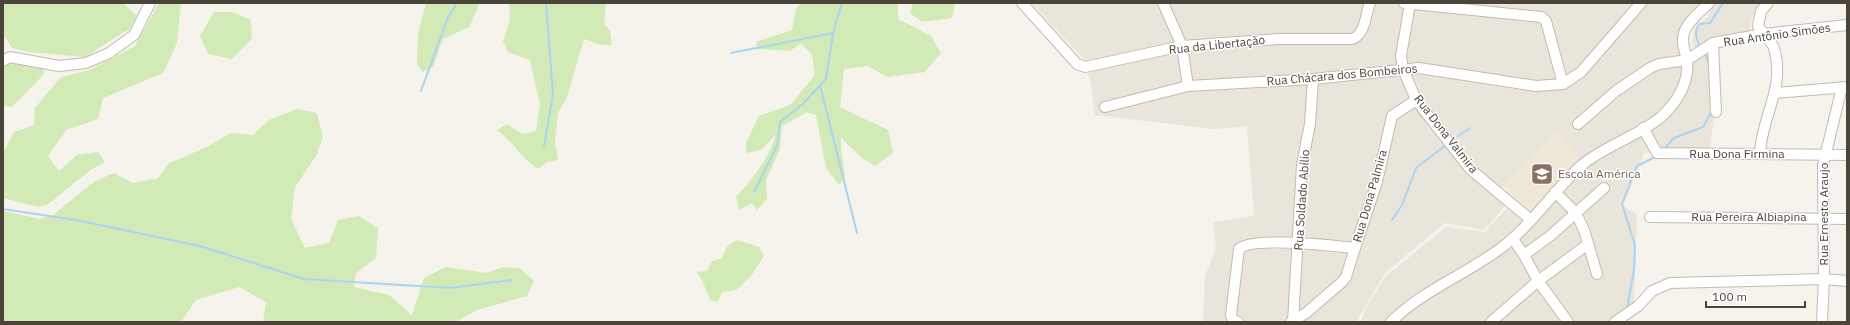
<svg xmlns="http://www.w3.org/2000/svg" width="1850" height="325" viewBox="0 0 1850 325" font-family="'IBM Plex Sans',sans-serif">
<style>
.residential{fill:#eae5da}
.education{fill:#efe8d6}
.green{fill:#d2eab5}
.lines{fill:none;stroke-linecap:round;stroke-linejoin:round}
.stream{stroke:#a9d4f2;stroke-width:2}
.minor-casing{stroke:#c2bbae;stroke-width:12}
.minor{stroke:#fff;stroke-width:10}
.labels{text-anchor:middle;stroke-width:3;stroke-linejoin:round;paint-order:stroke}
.street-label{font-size:12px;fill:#4b4439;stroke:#fff}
.education-label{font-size:12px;fill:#785e54;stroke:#fff;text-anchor:start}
</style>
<rect width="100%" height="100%" fill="#f6f3ec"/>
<g class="residential">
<polygon points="1031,3 1704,3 1681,32 1686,55 1681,84 1661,112 1599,148 1580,162 1556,132 1503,186 1499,193 1507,204 1484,230 1445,223 1385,273 1356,322 1203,322 1205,276 1216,248 1213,222 1254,216 1247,126 1214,129 1094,115 1092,89 1084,59"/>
<polygon points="1716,3 1761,3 1755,10 1748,33 1695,52 1692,42 1694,30 1706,18"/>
<polygon points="1711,50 1716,98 1710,149 1676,149 1644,153 1623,206 1637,214 1634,304 1610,322 1361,322 1366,307 1386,276 1446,227 1485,232 1507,208 1530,227 1583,168 1661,122 1685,95 1694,61"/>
</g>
<polygon class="education" points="1556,132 1580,162 1531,212 1503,186"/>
<g class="green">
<polygon points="3,3 123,3 137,16 129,29 85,57 30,52 12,48 3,34"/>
<polygon points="159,3 181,3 177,43 163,73 103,98 98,119 66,130 48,156 59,171 77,155 98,152 105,162 92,169 47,205 38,207 3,198 3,153 14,132 34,125 35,108 61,77 90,70 135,46"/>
<polygon points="426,3 480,3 469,27 443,39 433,67 423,72 417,65 418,34"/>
<path d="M509,3H606L604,23L610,31L612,45H601L584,39L567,97L558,113L555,141L558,160L547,162L538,169C521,159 513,141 497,130L507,124L522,134L536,131L540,105L530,60L508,52L503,41L510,20Z"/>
<path d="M801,3H898V19L931,36L941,53L925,72L887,77L868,66L844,69L840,107L888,130L893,153L875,166L862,158L841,138V149L845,177L839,185L826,168L816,115L807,112L782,126L780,149L766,180L767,199L757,210L752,203L739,210L736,197C752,180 770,157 776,134L761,150L746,153V143L759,116L790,105L815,75L812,55L801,43L790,51L757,49L756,42L792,30L796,9Z"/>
<polygon points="913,3 955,3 952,18 922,22 910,13"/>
<polygon points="214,12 232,12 251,20 252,39 232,59 208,54 200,36"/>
<polygon points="11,62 43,68 44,74 12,107 3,106 3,67"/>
<polygon points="297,109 317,113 323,137 316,156 295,187 291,219 305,248 329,243 338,220 359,216 378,228 376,258 356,273 354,287 389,295 412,315 424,278 446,267 486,273 504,267 520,268 534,281 527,296 477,310 456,322 263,322 266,302 239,287 196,300 181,322 3,322 3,211 40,219 53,215 95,181 114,173 133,183 158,178 169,163 207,147 230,133 253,135 269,120"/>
<polygon points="737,240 759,247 764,256 751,276 736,290 722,292 718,302 710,300 702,280 696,272 707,271 712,261 722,258 727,246"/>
</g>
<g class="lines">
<g class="stream">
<path d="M1701,47C1696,41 1694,31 1699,24L1710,23L1723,3"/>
<polyline points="1704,52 1709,63"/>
<polyline points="731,53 833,33"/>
<polyline points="820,85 857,233"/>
<polyline points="421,91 448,17 457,3"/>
<polyline points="1458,136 1470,128"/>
<polyline points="544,146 553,94 546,3"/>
<polyline points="1663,150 1674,138 1703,127 1712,111"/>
<polyline points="754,192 777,146 780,122 803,104 826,79 833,33 842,3"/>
<polyline points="3,209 76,220 200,246 304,279 450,288 512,280"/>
<polyline points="1392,220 1402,205 1416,168 1447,144"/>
<polyline points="1627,309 1634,270 1635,245 1622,204 1637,166 1657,156"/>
</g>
<g class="minor-casing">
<g id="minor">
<path d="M1022,3L1077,64L1085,67L1182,46L1278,39H1352C1366,34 1365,15 1370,3"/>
<polyline points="1163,3 1182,46 1188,86"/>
<polyline points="1404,3 1541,17 1546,21 1563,84"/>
<polyline points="1410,4 1401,56 1403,69 1416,100 1470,169 1530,219"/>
<polyline points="1713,43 1716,112"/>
<polyline points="3,61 10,57 59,66 86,63 109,53 134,35 150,3"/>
<polyline points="1776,93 1847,87"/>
<polyline points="1105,107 1188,86 1313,79 1419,68 1536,86 1563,84 1581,72 1641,3"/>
<polyline points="1578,124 1616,91 1650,68 1659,64 1687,60 1713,43 1763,34 1847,25"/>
<polyline points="1643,128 1657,153 1847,155"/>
<path d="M1760,154C1761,117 1786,88 1774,48C1771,40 1762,33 1758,26L1761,11L1768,3"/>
<polyline points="1555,192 1576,213 1584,230 1597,274"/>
<polyline points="1650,217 1847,219"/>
<polyline points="1513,239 1524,255 1538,281 1568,322"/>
<polyline points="1524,255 1550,236 1604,188"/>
<path d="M1238,322L1233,320L1231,315L1239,249C1252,236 1334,246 1355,248L1377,182L1392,116L1416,100"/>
<polyline points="1291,322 1306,313 1342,282 1346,277 1355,248"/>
<polyline points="1293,322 1302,165 1310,124 1313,79"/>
<path d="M1391,322C1422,291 1462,276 1497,251C1530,228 1552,192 1582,165C1604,146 1641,135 1662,116C1678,101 1689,82 1687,60C1685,51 1681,42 1684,33C1687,22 1701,11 1709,3"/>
<polyline points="1491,322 1538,281 1588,244"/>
<polyline points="1615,322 1638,306 1652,291 1670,283 1824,279 1847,281"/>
<polyline points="1822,322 1824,279 1823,165 1842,87"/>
</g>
</g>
<use href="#minor" class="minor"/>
</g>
<defs>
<g id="school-square" transform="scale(1.15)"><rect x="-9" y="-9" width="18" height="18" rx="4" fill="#8d6e63" stroke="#fff"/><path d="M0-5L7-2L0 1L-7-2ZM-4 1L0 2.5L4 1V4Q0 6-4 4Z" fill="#fff"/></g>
</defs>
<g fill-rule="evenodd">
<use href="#school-square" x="1542" y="174"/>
</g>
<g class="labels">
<g class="street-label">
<text transform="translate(1777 35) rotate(-8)" y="4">Rua Antônio Simões</text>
<text transform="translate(1217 45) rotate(-6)" y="4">Rua da Libertação</text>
<text transform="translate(1342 75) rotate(-5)" y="4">Rua Chácara dos Bombeiros</text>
<text transform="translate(1446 134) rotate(52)" y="4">Rua Dona Valmira</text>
<text x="1737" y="158">Rua Dona Firmina</text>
<text transform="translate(1370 196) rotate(-74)" y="4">Rua Dona Palmira</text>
<text transform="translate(1302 200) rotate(-86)" y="4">Rua Soldado Abílio</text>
<text transform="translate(1824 214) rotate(-90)" y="4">Rua Ernesto Araujo</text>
<text x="1749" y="221">Rua Pereira Albiapina</text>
</g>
<g class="education-label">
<text x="1558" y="178">Escola América</text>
</g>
</g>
<rect width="1850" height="325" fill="none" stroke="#4b4439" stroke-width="8"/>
<path d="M1706 301v6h99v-6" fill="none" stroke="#4b4439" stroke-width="2"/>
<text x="1712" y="301" font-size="12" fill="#4b4439" stroke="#ffffff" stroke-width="3" paint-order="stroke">100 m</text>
</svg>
